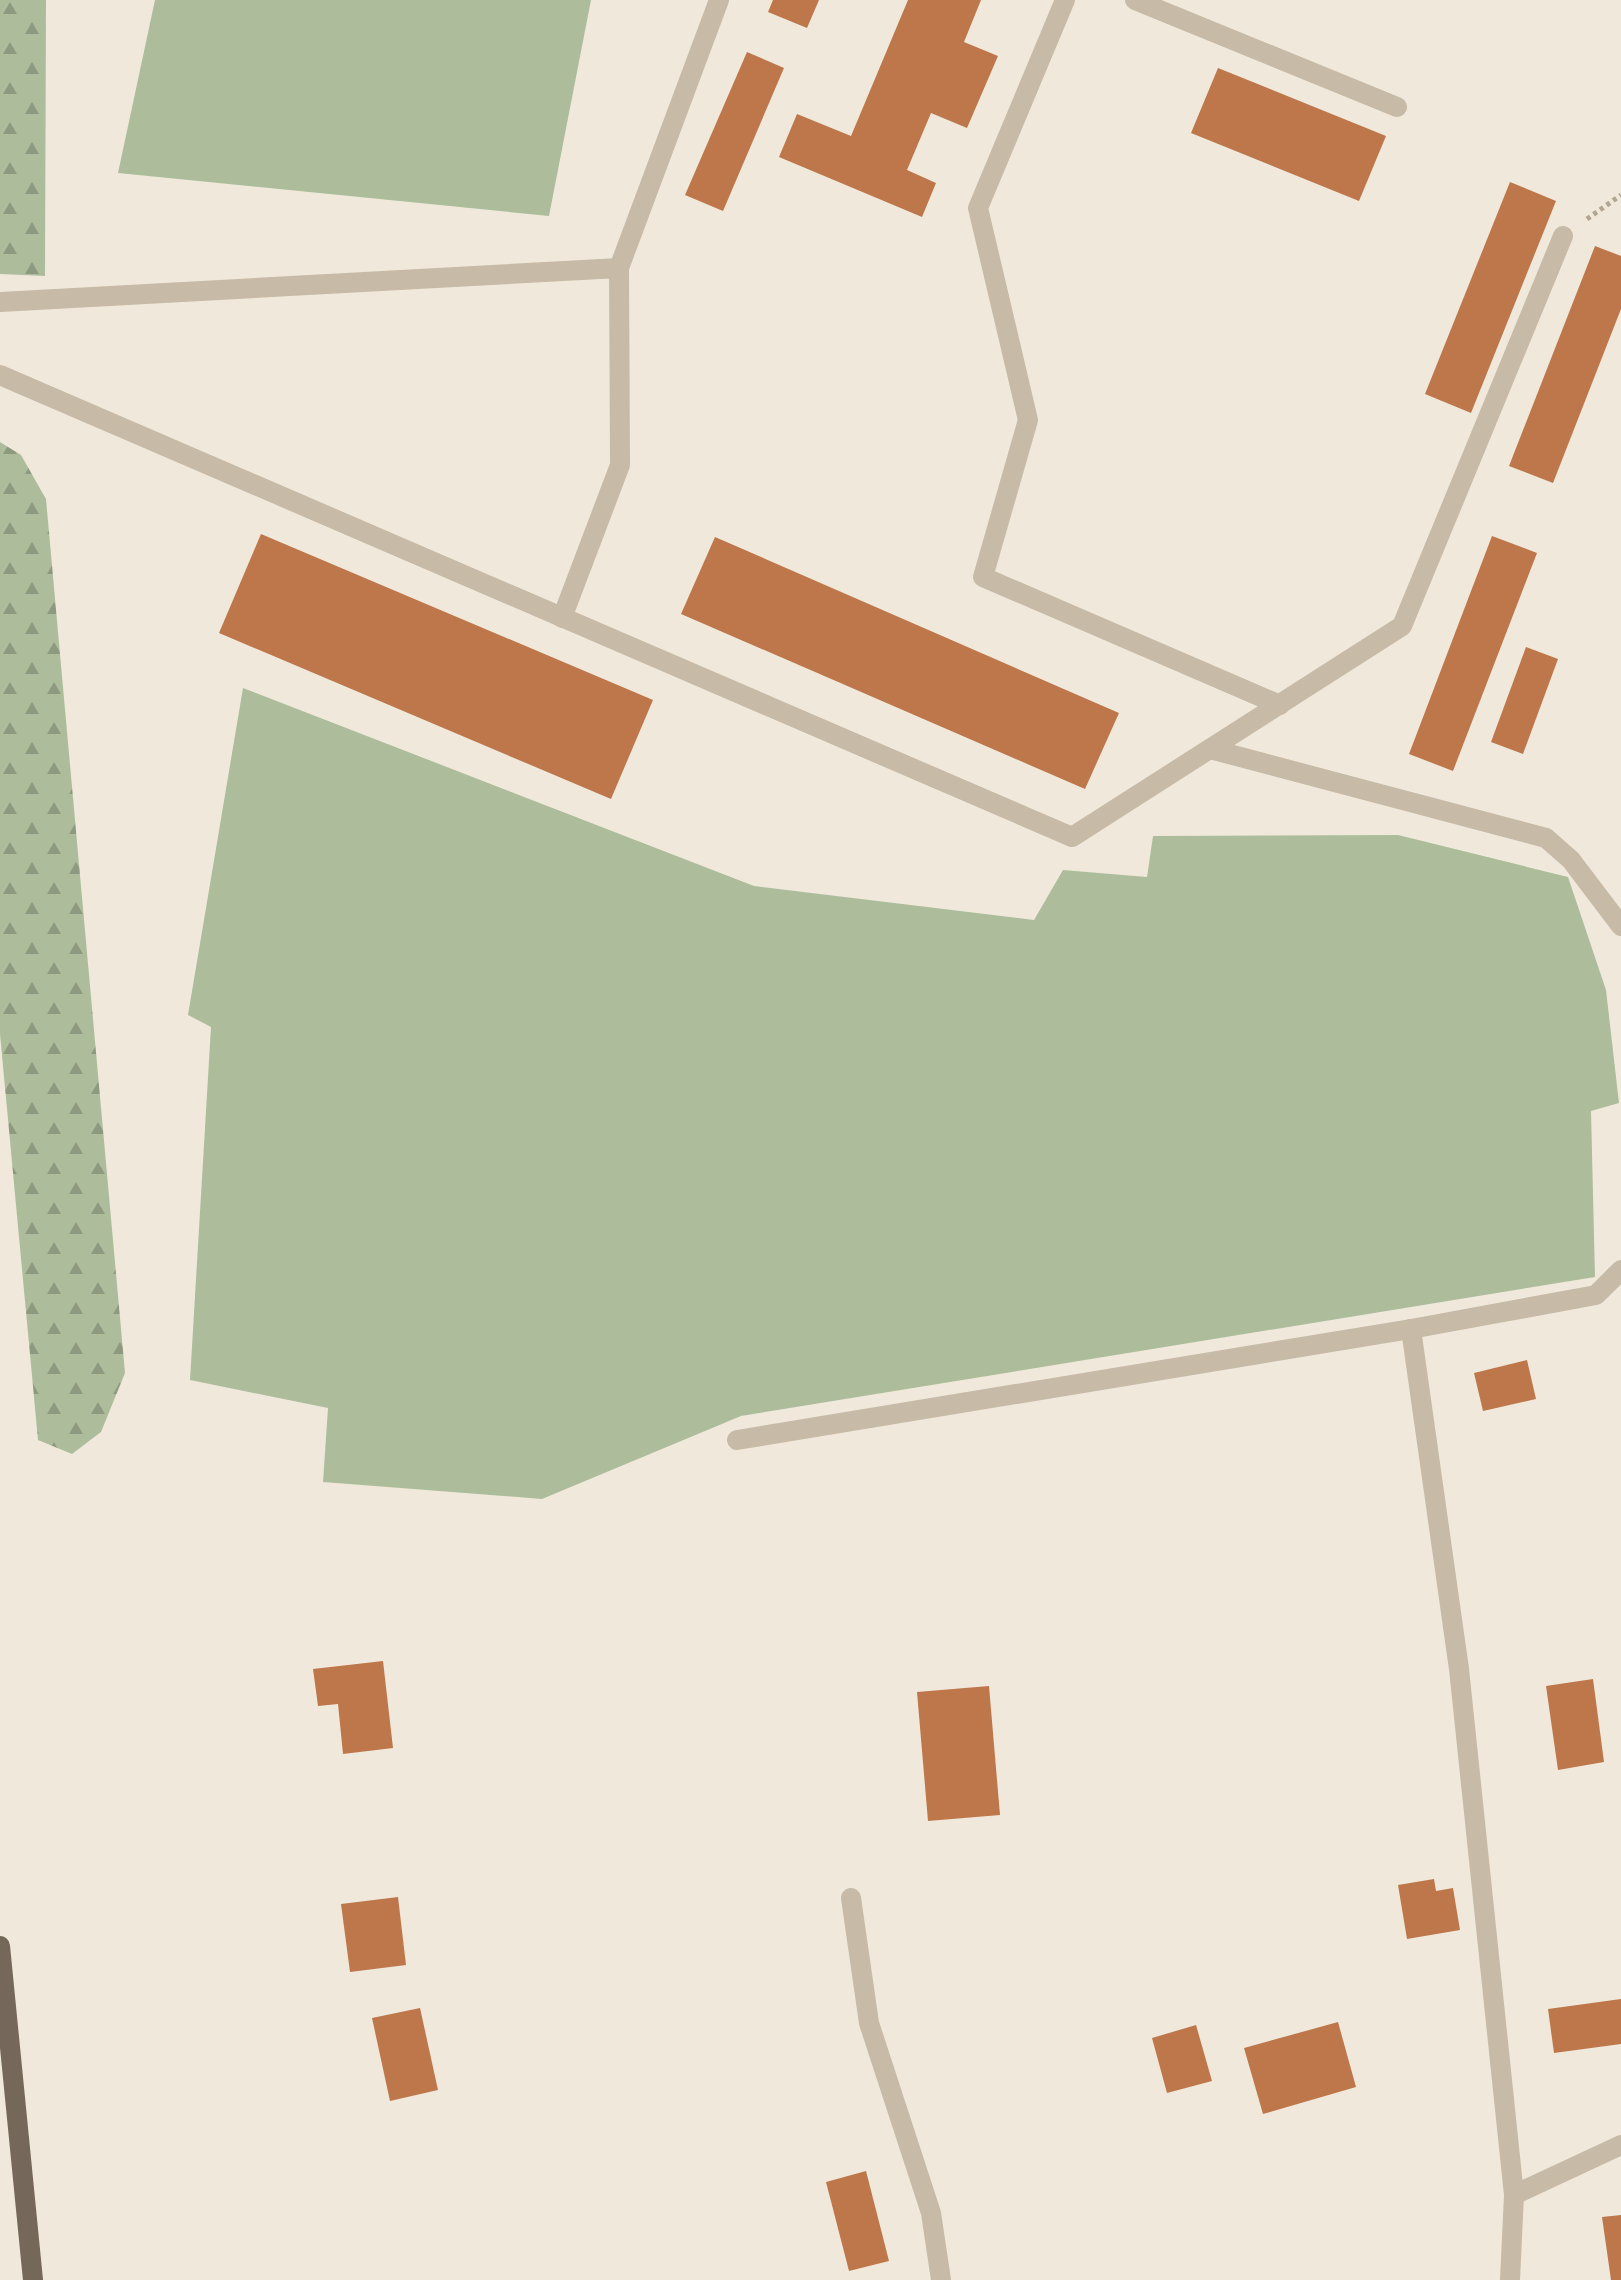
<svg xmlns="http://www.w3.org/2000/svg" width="1621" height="2280" viewBox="0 0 1621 2280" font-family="'Golos Text',sans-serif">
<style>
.forest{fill:url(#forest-firs)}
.green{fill:#adbd9c}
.building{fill:#bd774b}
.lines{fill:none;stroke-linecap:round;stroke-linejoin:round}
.path{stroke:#b2a592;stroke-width:5;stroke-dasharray:4 4;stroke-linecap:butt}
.minor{stroke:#c7baa7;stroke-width:20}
.major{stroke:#756759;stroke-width:20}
</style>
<defs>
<pattern id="forest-firs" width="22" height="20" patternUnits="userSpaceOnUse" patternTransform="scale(2)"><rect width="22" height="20" fill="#adbd9c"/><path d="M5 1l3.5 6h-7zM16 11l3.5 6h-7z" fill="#8e9a7f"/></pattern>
</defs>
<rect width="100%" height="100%" fill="#f0e9db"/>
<g class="forest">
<polygon points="0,0 46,0 45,276 0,274"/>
<polygon points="0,442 21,455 46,499 125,1373 101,1432 72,1454 38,1440 0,1034"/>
</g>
<g class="green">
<polygon points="155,0 591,0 549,216 118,173"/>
<polygon points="243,688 754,886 1034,920 1063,870 1147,877 1153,836 1398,835 1568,877 1606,990 1619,1103 1591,1111 1595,1277 741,1416 542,1499 323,1482 328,1408 190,1380 211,1027 188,1015"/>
</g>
<g class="building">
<polygon points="773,0 819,0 807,28 768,12"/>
<polygon points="908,0 981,0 964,42 998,56 967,128 931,113 907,170 936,183 922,217 779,157 797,114 851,136"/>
<polygon points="747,52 784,68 723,211 685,195"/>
<polygon points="1218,68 1386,136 1359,201 1191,133"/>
<polygon points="1510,182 1556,201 1471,413 1425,394"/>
<polygon points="1595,246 1621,256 1621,309 1553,483 1509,466"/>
<polygon points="261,534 653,700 611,799 219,633"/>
<polygon points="1492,536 1537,553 1453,771 1409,754"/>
<polygon points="715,537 1119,713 1085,789 681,614"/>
<polygon points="1526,647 1558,659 1523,754 1491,742"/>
<polygon points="1527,1360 1536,1399 1483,1411 1474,1373"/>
<polygon points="383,1661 393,1748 343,1754 338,1704 318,1706 313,1669"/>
<polygon points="1593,1679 1604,1762 1558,1770 1546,1686"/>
<polygon points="989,1686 1000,1815 928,1821 917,1692"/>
<polygon points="1434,1879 1436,1891 1453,1888 1460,1930 1407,1939 1398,1885"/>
<polygon points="398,1897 406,1965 350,1972 341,1904"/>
<polygon points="1621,1999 1621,2044 1554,2053 1548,2009"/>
<polygon points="420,2008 438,2090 390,2101 372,2018"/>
<polygon points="1338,2022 1356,2087 1263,2114 1244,2048"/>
<polygon points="1196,2025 1212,2081 1167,2093 1152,2038"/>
<polygon points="866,2171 889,2261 849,2271 826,2182"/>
<polygon points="1621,2215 1621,2280 1611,2280 1602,2217"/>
</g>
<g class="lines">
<polyline class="path" points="1587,219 1621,195"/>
<g class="minor">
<polyline points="1065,0 978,208 1028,420 983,577 1280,705"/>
<polyline points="1135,0 1397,107"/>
<polyline points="619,268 719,0"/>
<polyline points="0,302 619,268 620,465 562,618"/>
<polyline points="0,375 1072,837 1402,626 1563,236"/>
<polyline points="1210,749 1546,838 1571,860 1621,926"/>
<polyline points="1411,1329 1459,1669 1514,2195 1510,2280"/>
<polyline points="737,1440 1411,1329 1596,1295 1621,1270"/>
<polyline points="851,1898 869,2023 931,2213 941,2280"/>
<polyline points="1514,2195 1621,2145"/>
</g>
<polyline class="major" points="0,1946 33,2280"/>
</g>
</svg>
